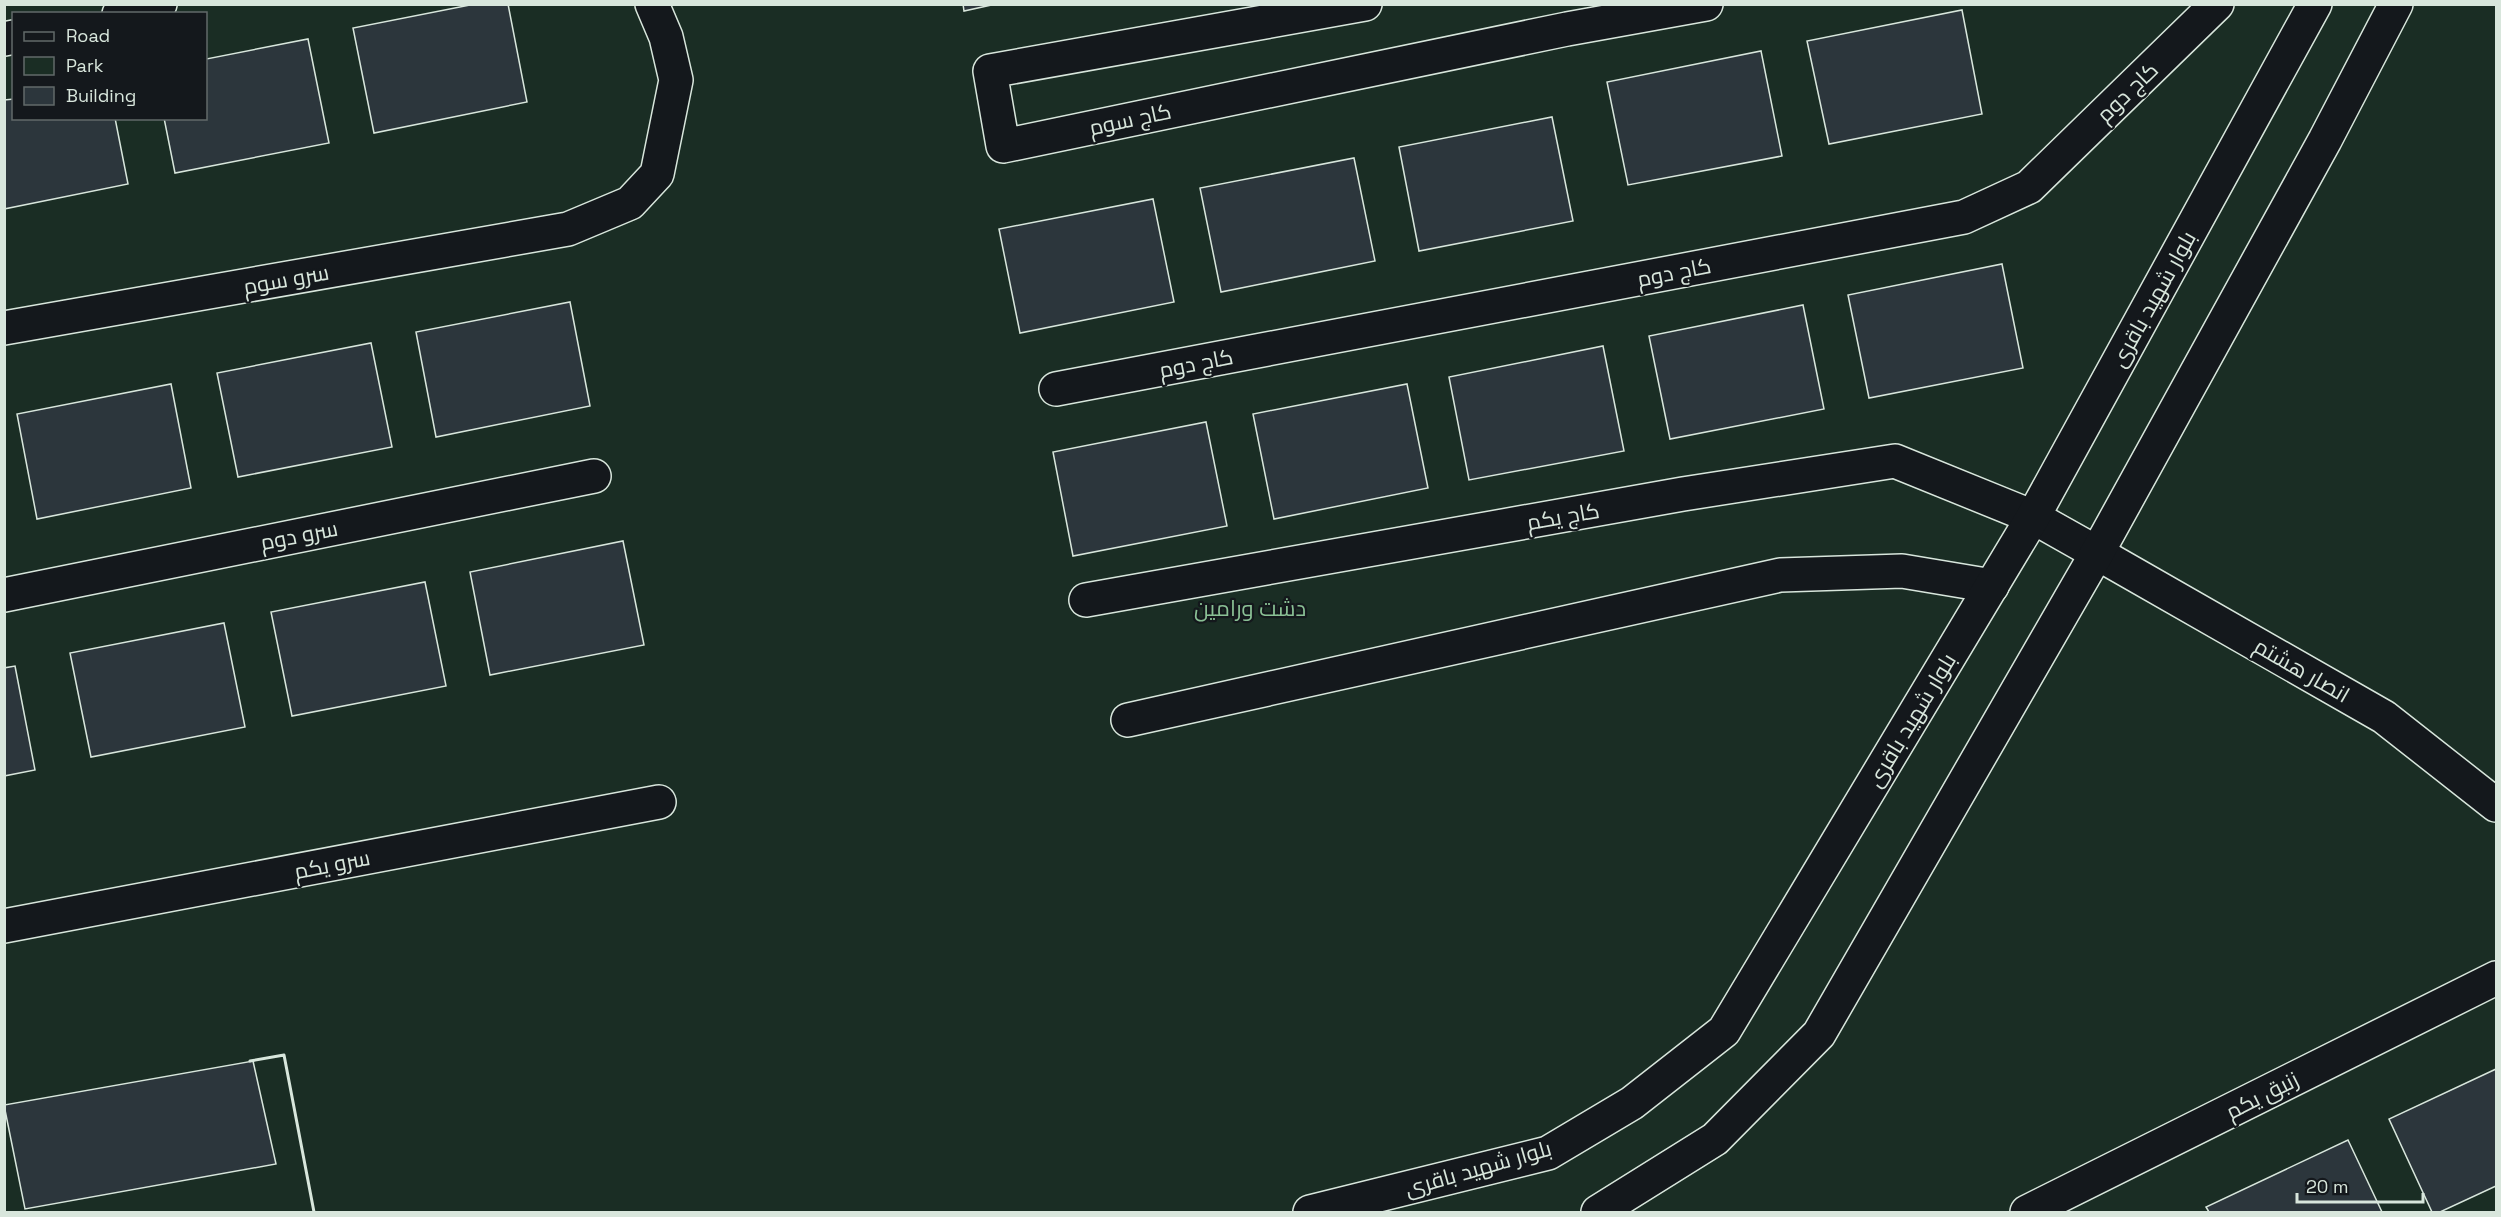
<svg xmlns="http://www.w3.org/2000/svg" width="2501" height="1217" viewBox="0 0 2501 1217" font-family="'Space Grotesk',Cairo,sans-serif">
<style>
.green{fill:#1a2d24;stroke:#939e99;stroke-width:1.5;fill-rule:evenodd}
.building{fill:#2c363c;stroke:#d8e6dc;stroke-width:1.5}
.lines{fill:none;stroke-linecap:round;stroke-linejoin:round}
.minor-casing{stroke:#d8e6dc;stroke-width:36}
.tertiary-casing{stroke:#d8e6dc;stroke-width:36}
.minor{stroke:#14181c;stroke-width:33}
.tertiary{stroke:#14181c;stroke-width:33}
.wall{stroke:#d8e6dc;stroke-width:3}
.labels{text-anchor:middle;stroke-width:4.5;stroke-linejoin:round;paint-order:stroke}
.street-label{font-size:22px;fill:#d8e6dc;stroke:#14181c}
.park-label{font-size:22px;fill:#8ac095;stroke:#14181c}
</style>
<rect width="100%" height="100%" fill="#14181c"/>
<path class="green" d="M5,5H2496V1212H5ZM14,14H206V118H14Z"/>
<g class="building">
<polygon points="475,4 508,4 527,102 374,133 353,28"/>
<polygon points="963,4 996,4 964,11"/>
<polygon points="1962,10 1982,114 1829,144 1807,41"/>
<polygon points="308,39 329,143 175,173 164,118 206,118 206,59"/>
<polygon points="1761,51 1782,156 1628,185 1607,82"/>
<polygon points="14,99 14,118 115,118 128,184 4,209 4,100"/>
<polygon points="1552,117 1573,221 1419,251 1399,147"/>
<polygon points="1354,158 1375,261 1221,292 1200,188"/>
<polygon points="1153,199 1174,302 1020,333 999,229"/>
<polygon points="2002,264 2023,368 1869,398 1848,295"/>
<polygon points="570,302 590,406 436,437 416,332"/>
<polygon points="1803,305 1824,409 1670,439 1649,336"/>
<polygon points="371,343 392,447 238,477 217,373"/>
<polygon points="1603,346 1624,451 1469,480 1449,377"/>
<polygon points="171,384 191,488 37,519 17,414"/>
<polygon points="1407,384 1428,488 1274,519 1253,414"/>
<polygon points="1206,422 1227,526 1073,556 1053,452"/>
<polygon points="623,541 644,645 490,675 470,572"/>
<polygon points="425,582 446,686 292,716 271,612"/>
<polygon points="224,623 245,727 91,757 70,653"/>
<polygon points="15,666 35,770 4,776 4,668"/>
<polygon points="253,1061 276,1164 25,1209 4,1105"/>
<polygon points="2496,1069 2496,1186 2440,1212 2432,1212 2389,1119"/>
<polygon points="2348,1140 2382,1212 2209,1212 2206,1207"/>
</g>
<g class="lines">
<g class="minor-casing">
<g id="minor">
<polyline points="1365,4 990,71 1003,146 1567,29 1706,4"/>
<polyline points="119,14 160,4"/>
<polyline points="4,39 14,37"/>
<polyline points="4,328 568,229 630,203 657,174 676,80 666,37 652,4"/>
<polyline points="1056,389 1964,217 2029,187 2217,4"/>
<polyline points="2097,553 2384,717 2496,805"/>
<polyline points="4,595 594,476"/>
<polyline points="1086,600 1683,494 1895,461 2033,517"/>
<polyline points="1128,720 1780,575 1902,571 1992,586"/>
<polyline points="4,926 659,802"/>
<polyline points="2027,1212 2496,978"/>
</g>
</g>
<g class="tertiary-casing">
<g id="tertiary">
<polyline points="2033,517 2097,553"/>
<polyline points="1310,1212 1548,1153 1632,1103 1724,1031 2033,517 2315,4"/>
<polyline points="1598,1212 1715,1139 1819,1034 2097,553 2325,140 2396,4"/>
</g>
</g>
<use href="#minor" class="minor"/>
<use href="#tertiary" class="tertiary"/>
<polyline class="wall" points="250,1061 284,1055 314,1212"/>
</g>
<g class="labels">
<g class="street-label">
<text transform="translate(2127 92) rotate(-44)" y="8">کاج دوم</text>
<text transform="translate(1130 119) rotate(-12)" y="8">کاج سوم</text>
<text transform="translate(1674 272) rotate(-11)" y="8">کاج دوم</text>
<text transform="translate(286 279) rotate(-10)" y="8">سرو سوم</text>
<text transform="translate(2153 299) rotate(-61)" y="8">بلوار شهید باقری</text>
<text transform="translate(1196 363) rotate(-11)" y="8">کاج دوم</text>
<text transform="translate(1563 516) rotate(-10)" y="8">کاج یکم</text>
<text transform="translate(299 535) rotate(-11)" y="8">سرو دوم</text>
<text transform="translate(2302 670) rotate(30)" y="8">انصار هشتم</text>
<text transform="translate(1911 720) rotate(-59)" y="8">بلوار شهید باقری</text>
<text transform="translate(332 864) rotate(-11)" y="8">سرو یکم</text>
<text transform="translate(2262 1095) rotate(-27)" y="8">زنبق یکم</text>
<text transform="translate(1478 1168) rotate(-16)" y="8">بلوار شهید باقری</text>
</g>
<g class="park-label">
<text x="1250" y="616">دشت ورامین</text>
</g>
</g>
<rect width="2501" height="1217" fill="none" stroke="#d8e6dc" stroke-width="12"/>
<rect x="12" y="12" width="195" height="108" fill="#14181c" stroke="#626a69" stroke-width="1.5"/>
<rect x="24" y="32" width="30" height="9" fill="#14181c" stroke="#626a69" stroke-width="1.5"/>
<text x="66" y="42" font-size="18" fill="#d8e6dc">Road</text>
<rect x="24" y="57" width="30" height="18" fill="#1a2d24" stroke="#626a69" stroke-width="1.5"/>
<text x="66" y="72" font-size="18" fill="#d8e6dc">Park</text>
<rect x="24" y="87" width="30" height="18" fill="#2c363c" stroke="#626a69" stroke-width="1.5"/>
<text x="66" y="102" font-size="18" fill="#d8e6dc">Building</text>
<path d="M2297 1193v9h126v-9" fill="none" stroke="#d8e6dc" stroke-width="3"/>
<text x="2306" y="1193" font-size="18" fill="#d8e6dc" stroke="#14181c" stroke-width="4.5" paint-order="stroke">20 m</text>
</svg>
